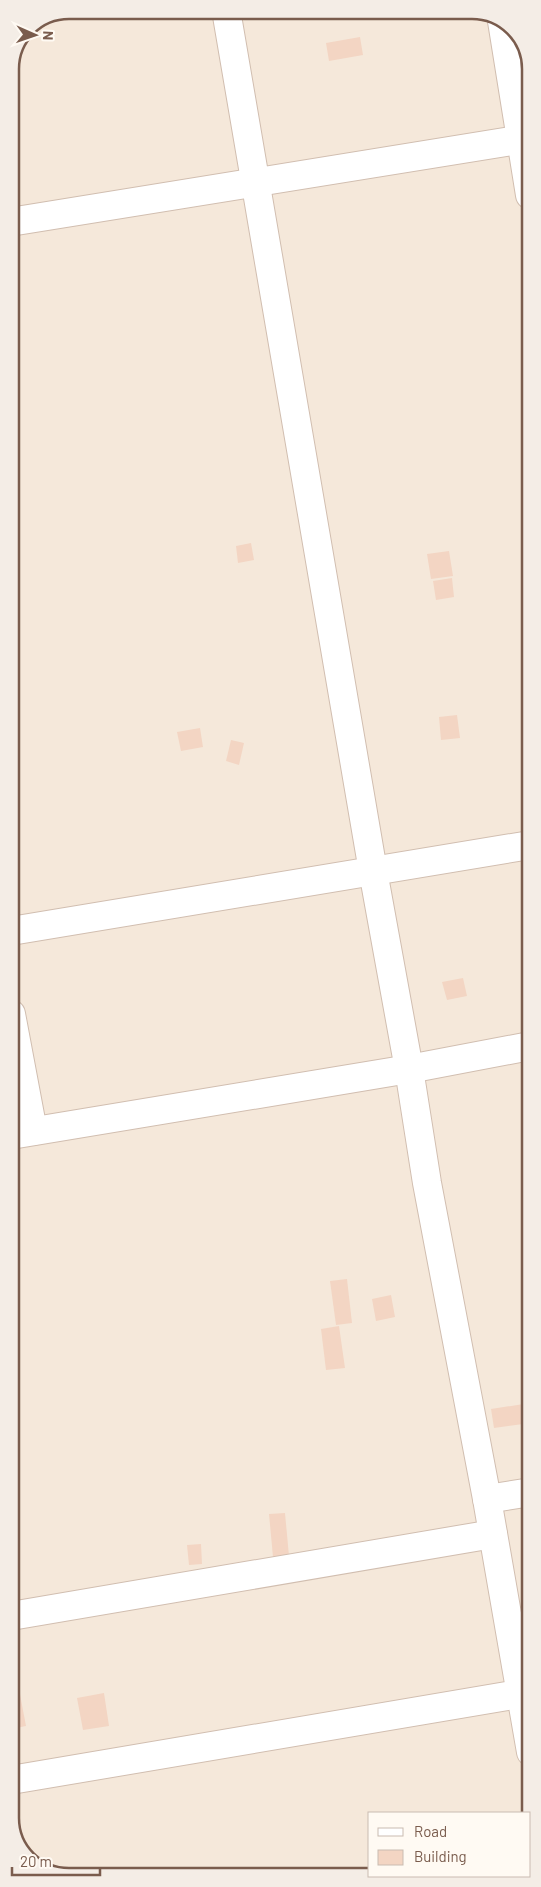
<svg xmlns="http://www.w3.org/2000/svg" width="541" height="1887" viewBox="0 0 541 1887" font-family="Barlow,sans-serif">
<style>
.residential{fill:#f5e8da}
.building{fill:#f3d5c3}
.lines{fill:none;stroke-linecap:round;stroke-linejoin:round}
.street-casing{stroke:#d1beb0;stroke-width:30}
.street{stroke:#fff;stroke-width:28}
.rim{fill:none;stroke:#7a5c4d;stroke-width:2.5}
</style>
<rect width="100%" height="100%" fill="#fdf6ec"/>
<polygon class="residential" points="69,10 479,10 511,25 530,57 531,1818 530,1822 530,1813 370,1813 370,1876 484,1876 65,1877 30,1863 11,1830 10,69 28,27"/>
<g class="building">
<polygon points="360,37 363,55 329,61 326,43"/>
<polygon points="251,543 254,560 238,563 236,546"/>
<polygon points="449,551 453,576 431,579 427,554"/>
<polygon points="452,578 454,597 436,600 433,581"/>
<polygon points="457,715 460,738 441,740 439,717"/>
<polygon points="200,728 203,747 181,751 177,732"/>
<polygon points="231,740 244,743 239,765 226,761"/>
<polygon points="463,978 467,996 447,1000 442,982"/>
<polygon points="347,1279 352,1323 336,1325 330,1281"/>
<polygon points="391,1295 395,1317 376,1321 372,1299"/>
<polygon points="339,1326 345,1368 326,1370 321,1329"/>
<polygon points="530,1403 531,1423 494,1428 491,1409"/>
<polygon points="285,1513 289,1556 273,1557 269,1514"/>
<polygon points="201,1544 202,1564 189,1565 187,1545"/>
<polygon points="18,1684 26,1726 11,1729 11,1685"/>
<polygon points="104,1693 109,1726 83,1730 77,1698"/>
</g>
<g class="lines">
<g class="street-casing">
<g id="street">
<polyline points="226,10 373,871 409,1069 427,1183 487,1499 531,1752"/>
<polyline points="502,21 530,195"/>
<polyline points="10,222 530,138"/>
<polyline points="11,931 530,845"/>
<polyline points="11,1014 33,1131"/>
<polyline points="11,1135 409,1069 530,1046"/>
<polyline points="487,1499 531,1492"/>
<polyline points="11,1616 493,1534"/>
<polyline points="11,1780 531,1692"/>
</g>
</g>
<use href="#street" class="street"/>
</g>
<path d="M0 0H541V1887H0ZM69 19H472A50 50 0 0 1 522 69V1818A50 50 0 0 1 472 1868H69A50 50 0 0 1 19 1818V69A50 50 0 0 1 69 19Z" fill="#f4ede6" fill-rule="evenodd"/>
<path class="rim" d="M69 19H472A50 50 0 0 1 522 69V1818A50 50 0 0 1 472 1868H69A50 50 0 0 1 19 1818V69A50 50 0 0 1 69 19Z"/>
<rect x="368" y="1812" width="162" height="65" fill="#fffaf3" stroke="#cabbb1"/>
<rect x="378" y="1828" width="25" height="8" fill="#ffffff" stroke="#cabbb1"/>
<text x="414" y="1837" font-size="15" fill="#7a5c4d">Road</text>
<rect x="378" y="1850" width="25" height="15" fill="#f3d5c3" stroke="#cabbb1"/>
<text x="414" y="1862" font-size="15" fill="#7a5c4d">Building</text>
<g transform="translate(35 35) rotate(92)" stroke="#fffaf3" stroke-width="4" paint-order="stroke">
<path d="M0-4L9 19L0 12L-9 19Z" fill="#7a5c4d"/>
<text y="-8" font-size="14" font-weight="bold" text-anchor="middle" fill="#7a5c4d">N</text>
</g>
<path d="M12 1867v8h88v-8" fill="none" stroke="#7a5c4d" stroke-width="2.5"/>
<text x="20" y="1867" font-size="15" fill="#7a5c4d" stroke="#fffaf3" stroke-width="4" paint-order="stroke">20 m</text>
</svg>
